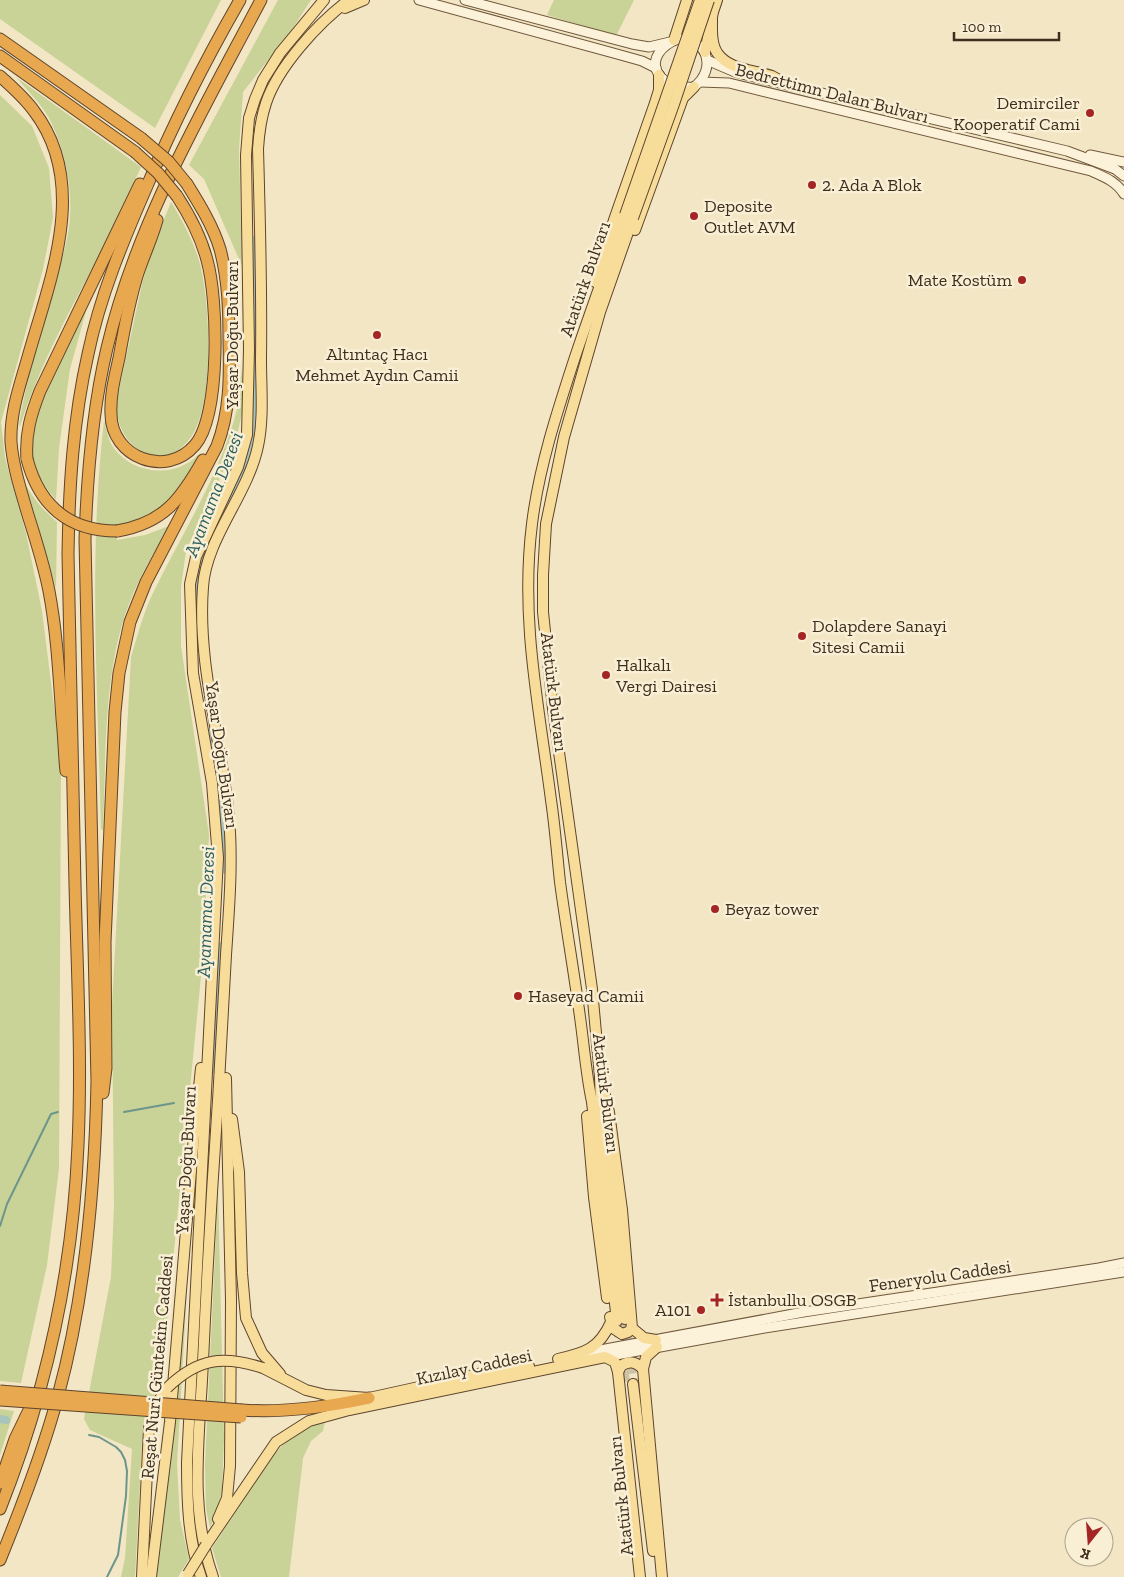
<svg xmlns="http://www.w3.org/2000/svg" width="1124" height="1577" viewBox="0 0 1124 1577" font-family="'Zilla Slab',serif">
<style>
.green{fill:#c9d297}
.lines{fill:none;stroke-linecap:round;stroke-linejoin:round}
.stream{stroke:#6c958c;stroke-width:2}
.canal{stroke:#a7c5bd;stroke-width:8}
.primary-tunnel{stroke:#cec1a4;stroke-width:10;stroke-dasharray:10 5;stroke-linecap:butt}
.secondary-casing{stroke:#71583c;stroke-width:11}
.primary-casing{stroke:#5d442d;stroke-width:12}
.motorway-casing{stroke:#5d442d;stroke-width:13}
.secondary{stroke:#fcf2d9;stroke-width:9}
.primary{stroke:#f8dd9a;stroke-width:10}
.motorway{stroke:#e8a84f;stroke-width:11}
.primary-bridge-casing{stroke:#5d442d;stroke-width:12;stroke-linecap:butt}
.motorway-bridge-casing{stroke:#5d442d;stroke-width:13;stroke-linecap:butt}
.primary-bridge{stroke:#f8dd9a;stroke-width:10}
.motorway-bridge{stroke:#e8a84f;stroke-width:11}
.poi-dot{fill:#a42523;stroke:#f9efd5;stroke-width:2}
.labels{text-anchor:middle;stroke-width:5;stroke-linejoin:round;paint-order:stroke}
.street-label{font-size:18px;fill:#3e2e1e;stroke:#f9efd5}
.poi-label{font-size:18px;fill:#3e2e1e;stroke:#f9efd5;text-anchor:start}
.water-label{font-size:19px;font-style:italic;fill:#2c5f5d;stroke:#f9efd5}
</style>
<rect width="100%" height="100%" fill="#f2e6c5"/>
<g class="green">
<polygon points="0,0 221,0 155,128 0,19"/>
<polygon points="278,0 311,0 291,31 243,92 239,149 242,266 204,179 189,165"/>
<polygon points="554,0 634,0 616,36 547,15"/>
<path d="M16,77L141,167C126,200 111,232 95,263C67,316 38,369 20,426L19,425C26,380 40,336 52,292C59,268 68,244 70,218C72,186 65,151 51,122C45,108 26,89 16,77Z"/>
<polygon points="0,95 32,126 49,168 53,218 43,269 1,422 5,458 26,533 42,611 61,762 59,1168 47,1265 21,1383 0,1381"/>
<path d="M171,202C183,221 194,243 200,264C210,303 215,403 191,437C162,479 116,447 116,404L142,284L153,246Z"/>
<path d="M88,304L70,369L59,448L56,500C49,491 39,480 35,468C21,421 68,347 88,304Z"/>
<path d="M241,367L243,392L242,412L237,437L229,459L186,551L181,587V646L209,835L203,956L161,1383L143,1425L135,1577H121L125,1558L132,1449L90,1430L84,1419L111,1277L114,1206L112,1005L131,657C138,634 144,610 155,589C184,530 221,473 237,409C240,396 240,381 241,367Z"/>
<path d="M104,421C106,428 108,437 111,444C126,469 161,478 186,464C192,461 197,456 201,452C183,489 160,520 115,526L117,540L145,535L169,526C155,551 139,577 129,604C103,671 106,758 103,830L101,829C98,694 88,557 104,421Z"/>
<path d="M26,485C34,500 44,511 57,522L56,588Z"/>
<polygon points="218,1191 224,1437 222,1491 217,1511 210,1528 206,1509 205,1464"/>
<polygon points="187,1290 177,1464 180,1520 189,1559 178,1577 155,1577 164,1512"/>
<polygon points="0,1409 14,1411 0,1455"/>
<polygon points="325,1421 323,1431 311,1441 303,1458 289,1577 221,1577 212,1548 273,1456 294,1432 307,1424"/>
</g>
<g class="lines">
<g class="stream">
<polyline points="124,1112 174,1103"/>
<polyline points="0,1226 7,1204 51,1114 58,1112"/>
<polyline points="89,1435 99,1437 116,1447 121,1452 125,1460 127,1471 126,1496 118,1555 107,1577"/>
</g>
<g class="canal">
<polyline points="198,602 198,589 202,560 253,444 256,428 252,240"/>
<polyline points="211,732 220,786 226,870"/>
<polyline points="213,1069 222,946"/>
<polyline points="0,1419 6,1420"/>
</g>
<g class="primary-tunnel">
<polyline points="625,1319 633,1384"/>
<polyline points="618,1327 625,1382"/>
</g>
<g class="secondary-casing">
<g id="secondary">
<polyline points="419,0 617,54 642,61 656,68"/>
<polyline points="465,0 632,44 649,47 670,42"/>
<path d="M678,39C708,38 717,69 694,87C653,90 640,54 678,39Z"/>
<polyline points="707,60 735,72 746,75 1067,151 1115,169 1124,176"/>
<path d="M700,82L729,83L1091,171C1104,177 1116,181 1124,194"/>
<polyline points="1090,155 1124,162"/>
<polyline points="584,1353 804,1312 1099,1268 1124,1263"/>
<polyline points="605,1357 759,1329 1124,1272"/>
</g>
</g>
<g class="primary-casing">
<g id="primary">
<polyline points="345,8 364,0"/>
<path d="M712,19C712,30 711,45 718,54C730,70 754,70 772,76C778,79 783,82 789,85"/>
<polyline points="674,40 687,0"/>
<polyline points="705,52 713,12 717,0"/>
<polyline points="635,230 683,98 694,87"/>
<polyline points="595,282 614,220 655,103 659,90 659,75"/>
<polyline points="605,1095 609,1112 622,1210 632,1328 644,1338 656,1340"/>
<polyline points="587,1116 594,1197 607,1298"/>
<polyline points="232,1119 239,1172 242,1273 246,1318 262,1353 280,1374"/>
<polyline points="610,1317 613,1328 622,1334 628,1332 632,1328"/>
<polyline points="625,1319 601,1109 600,1077 592,989 553,709 543,612 543,575 546,524 564,437 600,312 633,218"/>
<path d="M617,1321L592,1102C586,1074 584,1045 580,1017C574,972 566,927 560,882C557,854 555,827 551,800C539,706 520,620 532,524C539,467 557,412 575,357C591,310 608,263 625,215"/>
<polyline points="657,1347 646,1357 643,1369 662,1577"/>
<path d="M558,1359C585,1353 599,1349 611,1322"/>
<polyline points="263,1368 306,1390 326,1395 369,1398 478,1374 529,1366"/>
<path d="M618,1372L621,1366C629,1360 636,1362 643,1369"/>
<polyline points="633,1384 653,1551"/>
<polyline points="218,1519 227,1498 230,1466 231,1300 226,1078"/>
<polyline points="206,1545 276,1442 309,1421 349,1410 605,1357 615,1362 618,1372 640,1577"/>
<polyline points="142,1577 149,1428 156,1405 167,1388"/>
<polyline points="151,1577 170,1422 194,1135 201,1068"/>
<path d="M201,1577C188,1540 187,1501 187,1462L218,858L212,783L193,673L190,584L196,557L238,467L247,435L249,349L246,155L249,118L255,99L263,80L280,53L324,0"/>
<path d="M213,1577C188,1507 200,1434 203,1361C207,1274 212,1187 218,1100C221,1052 223,1004 226,955C229,910 233,863 229,818C222,741 197,665 203,587C206,538 248,495 258,446C264,418 261,388 261,359C262,289 260,219 258,149C259,133 261,118 266,103C278,67 318,23 349,0"/>
</g>
</g>
<g class="motorway-casing">
<g id="motorway">
<polyline points="0,39 141,138"/>
<polyline points="0,56 135,152"/>
<path d="M0,76C12,87 25,98 34,111C90,184 50,279 28,357C20,385 10,412 11,442C13,467 21,491 28,515C36,540 44,565 49,591C57,633 59,676 62,719C64,736 64,754 66,771"/>
<path d="M157,220C152,238 144,255 138,273C129,301 124,330 119,358C115,376 110,395 111,414C111,457 166,479 195,445C221,414 218,299 207,260C201,237 190,216 177,196"/>
<path d="M27,459C25,434 31,414 40,391L140,184"/>
<path d="M117,531C164,523 181,499 203,460"/>
<path d="M103,1093L106,1068L105,942L115,712L119,673L130,622L146,582L217,446C230,412 230,377 229,340C229,309 228,279 220,249C213,226 200,205 187,184"/>
<path d="M242,1410C285,1413 327,1407 369,1398"/>
<polyline points="0,1483 15,1439 29,1410"/>
<path d="M0,1509C46,1393 73,1270 78,1145C82,1058 77,971 75,884C72,774 70,664 68,554C69,487 73,420 88,354C100,296 123,241 147,186C174,122 205,61 240,0"/>
<path d="M0,1560C22,1506 43,1452 58,1396C86,1294 95,1186 97,1081L85,540C87,475 92,411 107,348C136,224 202,112 261,0"/>
</g>
</g>
<use href="#secondary" class="secondary"/>
<use href="#primary" class="primary"/>
<use href="#motorway" class="motorway"/>
<g class="primary-bridge-casing">
<g id="primary-bridge">
<polyline points="625,215 700,0"/>
<polyline points="633,218 674,104 709,0"/>
<path d="M167,1388C198,1358 223,1355 263,1368"/>
<polyline points="188,1574 206,1545"/>
</g>
</g>
<g class="motorway-bridge-casing">
<g id="motorway-bridge">
<polyline points="141,138 169,162 187,184"/>
<polyline points="135,152 158,173 177,196"/>
<path d="M27,459C39,505 68,531 117,531"/>
<polyline points="0,1391 242,1410"/>
<polyline points="0,1400 241,1417"/>
</g>
</g>
<use href="#primary-bridge" class="primary-bridge"/>
<use href="#motorway-bridge" class="motorway-bridge"/>
</g>
<g class="poi-dot">
<circle cx="1090" cy="113" r="5"/>
<circle cx="812" cy="185" r="5"/>
<circle cx="694" cy="216" r="5"/>
<circle cx="1022" cy="280" r="5"/>
<circle cx="377" cy="335" r="5"/>
<circle cx="802" cy="636" r="5"/>
<circle cx="606" cy="675" r="5"/>
<circle cx="715" cy="909" r="5"/>
<circle cx="518" cy="996" r="5"/>
<path d="M714.5 1292.5h5v5h5v5h-5v5h-5v-5h-5v-5h5z"/>
<circle cx="701" cy="1310" r="5"/>
</g>
<g class="labels">
<g class="street-label">
<text transform="translate(832 93) rotate(14)" y="6">Bedrettimn Dalan Bulvarı</text>
<text transform="translate(585 279) rotate(-71)" y="6">Atatürk Bulvarı</text>
<text transform="translate(232 335) rotate(-90)" y="6">Yaşar Doğu Bulvarı</text>
<text transform="translate(554 692) rotate(83)" y="6">Atatürk Bulvarı</text>
<text transform="translate(222 755) rotate(82)" y="6">Yaşar Doğu Bulvarı</text>
<text transform="translate(606 1093) rotate(83)" y="6">Atatürk Bulvarı</text>
<text transform="translate(186 1160) rotate(-87)" y="6">Yaşar Doğu Bulvarı</text>
<text transform="translate(940 1276) rotate(-8)" y="6">Feneryolu Caddesi</text>
<text transform="translate(157 1367) rotate(-85)" y="6">Reşat Nuri Güntekin Caddesi</text>
<text transform="translate(474 1367) rotate(-12)" y="6">Kızılay Caddesi</text>
<text transform="translate(621 1496) rotate(-96)" y="6">Atatürk Bulvarı</text>
</g>
<g class="poi-label">
<text x="1080" y="109" text-anchor="end">Demirciler<tspan x="1080" dy="21">Kooperatif Cami</tspan></text>
<text x="822" y="191">2. Ada A Blok</text>
<text x="704" y="212">Deposite<tspan x="704" dy="21">Outlet AVM</tspan></text>
<text x="1012" y="286" text-anchor="end">Mate Kostüm</text>
<text x="377" y="360" text-anchor="middle">Altıntaç Hacı<tspan x="377" dy="21">Mehmet Aydın Camii</tspan></text>
<text x="812" y="632">Dolapdere Sanayi<tspan x="812" dy="21">Sitesi Camii</tspan></text>
<text x="616" y="671">Halkalı<tspan x="616" dy="21">Vergi Dairesi</tspan></text>
<text x="725" y="915">Beyaz tower</text>
<text x="528" y="1002">Haseyad Camii</text>
<text x="728" y="1306">İstanbullu OSGB</text>
<text x="691" y="1316" text-anchor="end">A101</text>
</g>
<g class="water-label">
<text transform="translate(213 494) rotate(-69)" y="7">Ayamama Deresi</text>
<text transform="translate(205 912) rotate(-88)" y="7">Ayamama Deresi</text>
</g>
</g>
<g transform="translate(1089 1542) rotate(197)"><circle r="24" fill="#f9efd5" stroke="#aea28c"/>
<path d="M0-4L9 19L0 12L-9 19Z" fill="#a42523"/>
<text y="-8" font-size="14" font-weight="bold" text-anchor="middle" fill="#3e2e1e">K</text>
</g>
<path d="M954 32v8h105v-8" fill="none" stroke="#3e2e1e" stroke-width="2.5"/>
<text x="962" y="32" font-size="15" fill="#3e2e1e" stroke="#f9efd5" stroke-width="4" paint-order="stroke">100 m</text>
</svg>
